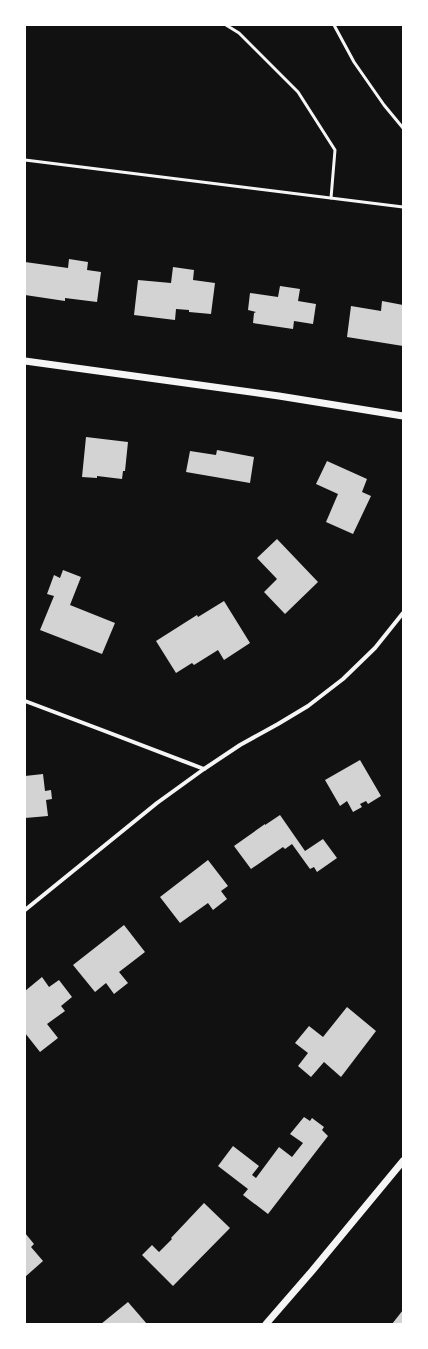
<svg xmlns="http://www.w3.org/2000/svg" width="428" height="1349" viewBox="0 0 428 1349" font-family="Figtree,sans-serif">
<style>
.building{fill:#d3d3d3}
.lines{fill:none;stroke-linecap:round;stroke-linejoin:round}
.service{stroke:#f5f5f5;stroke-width:3}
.minor{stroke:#f5f5f5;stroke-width:4}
.tertiary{stroke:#f5f5f5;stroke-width:7}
</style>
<rect width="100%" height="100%" fill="#111"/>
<g class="building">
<polygon points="69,259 88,262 87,270 101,272 97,302 65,298 65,301 25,295 25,262 68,268"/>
<polygon points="173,267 194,270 193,280 215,283 211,314 189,312 189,310 176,309 175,320 134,315 138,280 171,283"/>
<polygon points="280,286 300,289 298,301 316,304 313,324 294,321 293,329 253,323 254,313 256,312 248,310 250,293 278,297"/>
<polygon points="382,301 403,305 403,346 347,337 351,306 381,311"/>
<polygon points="86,437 128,442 125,471 123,471 122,479 97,476 97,478 82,477"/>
<polygon points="217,450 254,457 250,483 186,472 190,451 216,455"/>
<polygon points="327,461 367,479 362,492 371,496 353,534 326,522 338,494 316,484"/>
<polygon points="277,539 318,582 285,614 264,592 277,579 257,558"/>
<polygon points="63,570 81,577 70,605 115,623 102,654 40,630 54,596 47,594 54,575 60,578"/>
<polygon points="224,601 250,643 224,660 218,650 194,665 192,663 176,673 156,641 197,615 198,617"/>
<polygon points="360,760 381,796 368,804 366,801 360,804 362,807 353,812 347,801 340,806 325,780"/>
<polygon points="43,774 45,791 51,790 52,799 46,800 48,816 25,818 25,776"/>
<polygon points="280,815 305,851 323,839 337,858 317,872 314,867 310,869 292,844 285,849 283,847 251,869 234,846 265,824 265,825"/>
<polygon points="208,860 228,886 221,891 227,899 213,910 208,903 180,923 160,897"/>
<polygon points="124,925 145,952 119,972 128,983 114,994 106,983 95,992 73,965"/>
<polygon points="42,977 49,987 59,980 72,997 61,1006 65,1011 47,1024 58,1038 40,1052 25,1033 25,991"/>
<polygon points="347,1007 376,1031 341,1077 324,1062 311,1077 298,1066 308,1053 295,1043 309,1026 323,1037"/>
<polygon points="304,1117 310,1121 312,1118 324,1127 322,1130 328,1136 268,1214 243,1195 248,1189 218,1166 233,1146 259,1166 252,1175 256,1178 279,1147 292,1157 303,1143 290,1134"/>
<polygon points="204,1203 230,1228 173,1286 142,1255 152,1245 159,1252 172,1239 171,1238"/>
<polygon points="25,1233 34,1244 31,1247 43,1261 25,1277"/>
<polygon points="128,1302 147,1324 101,1324"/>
<polygon points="403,1310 403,1324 392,1324"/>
</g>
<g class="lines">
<g class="service">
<polyline points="226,25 239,33 298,92 335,150 331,198"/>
<polyline points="334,25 354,62 384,105 403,128"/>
<polyline points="25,160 403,207"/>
</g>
<g class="minor">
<polyline points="25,701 102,730 204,769"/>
<polyline points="25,910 157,803 204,769 240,745 278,724 308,706 343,679 375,648 403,613"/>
</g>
<g class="tertiary">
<polyline points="25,361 279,396 403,416"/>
<polyline points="266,1324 312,1271 403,1161"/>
</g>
</g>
<rect width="428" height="1349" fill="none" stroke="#ffffff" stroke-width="52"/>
</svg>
